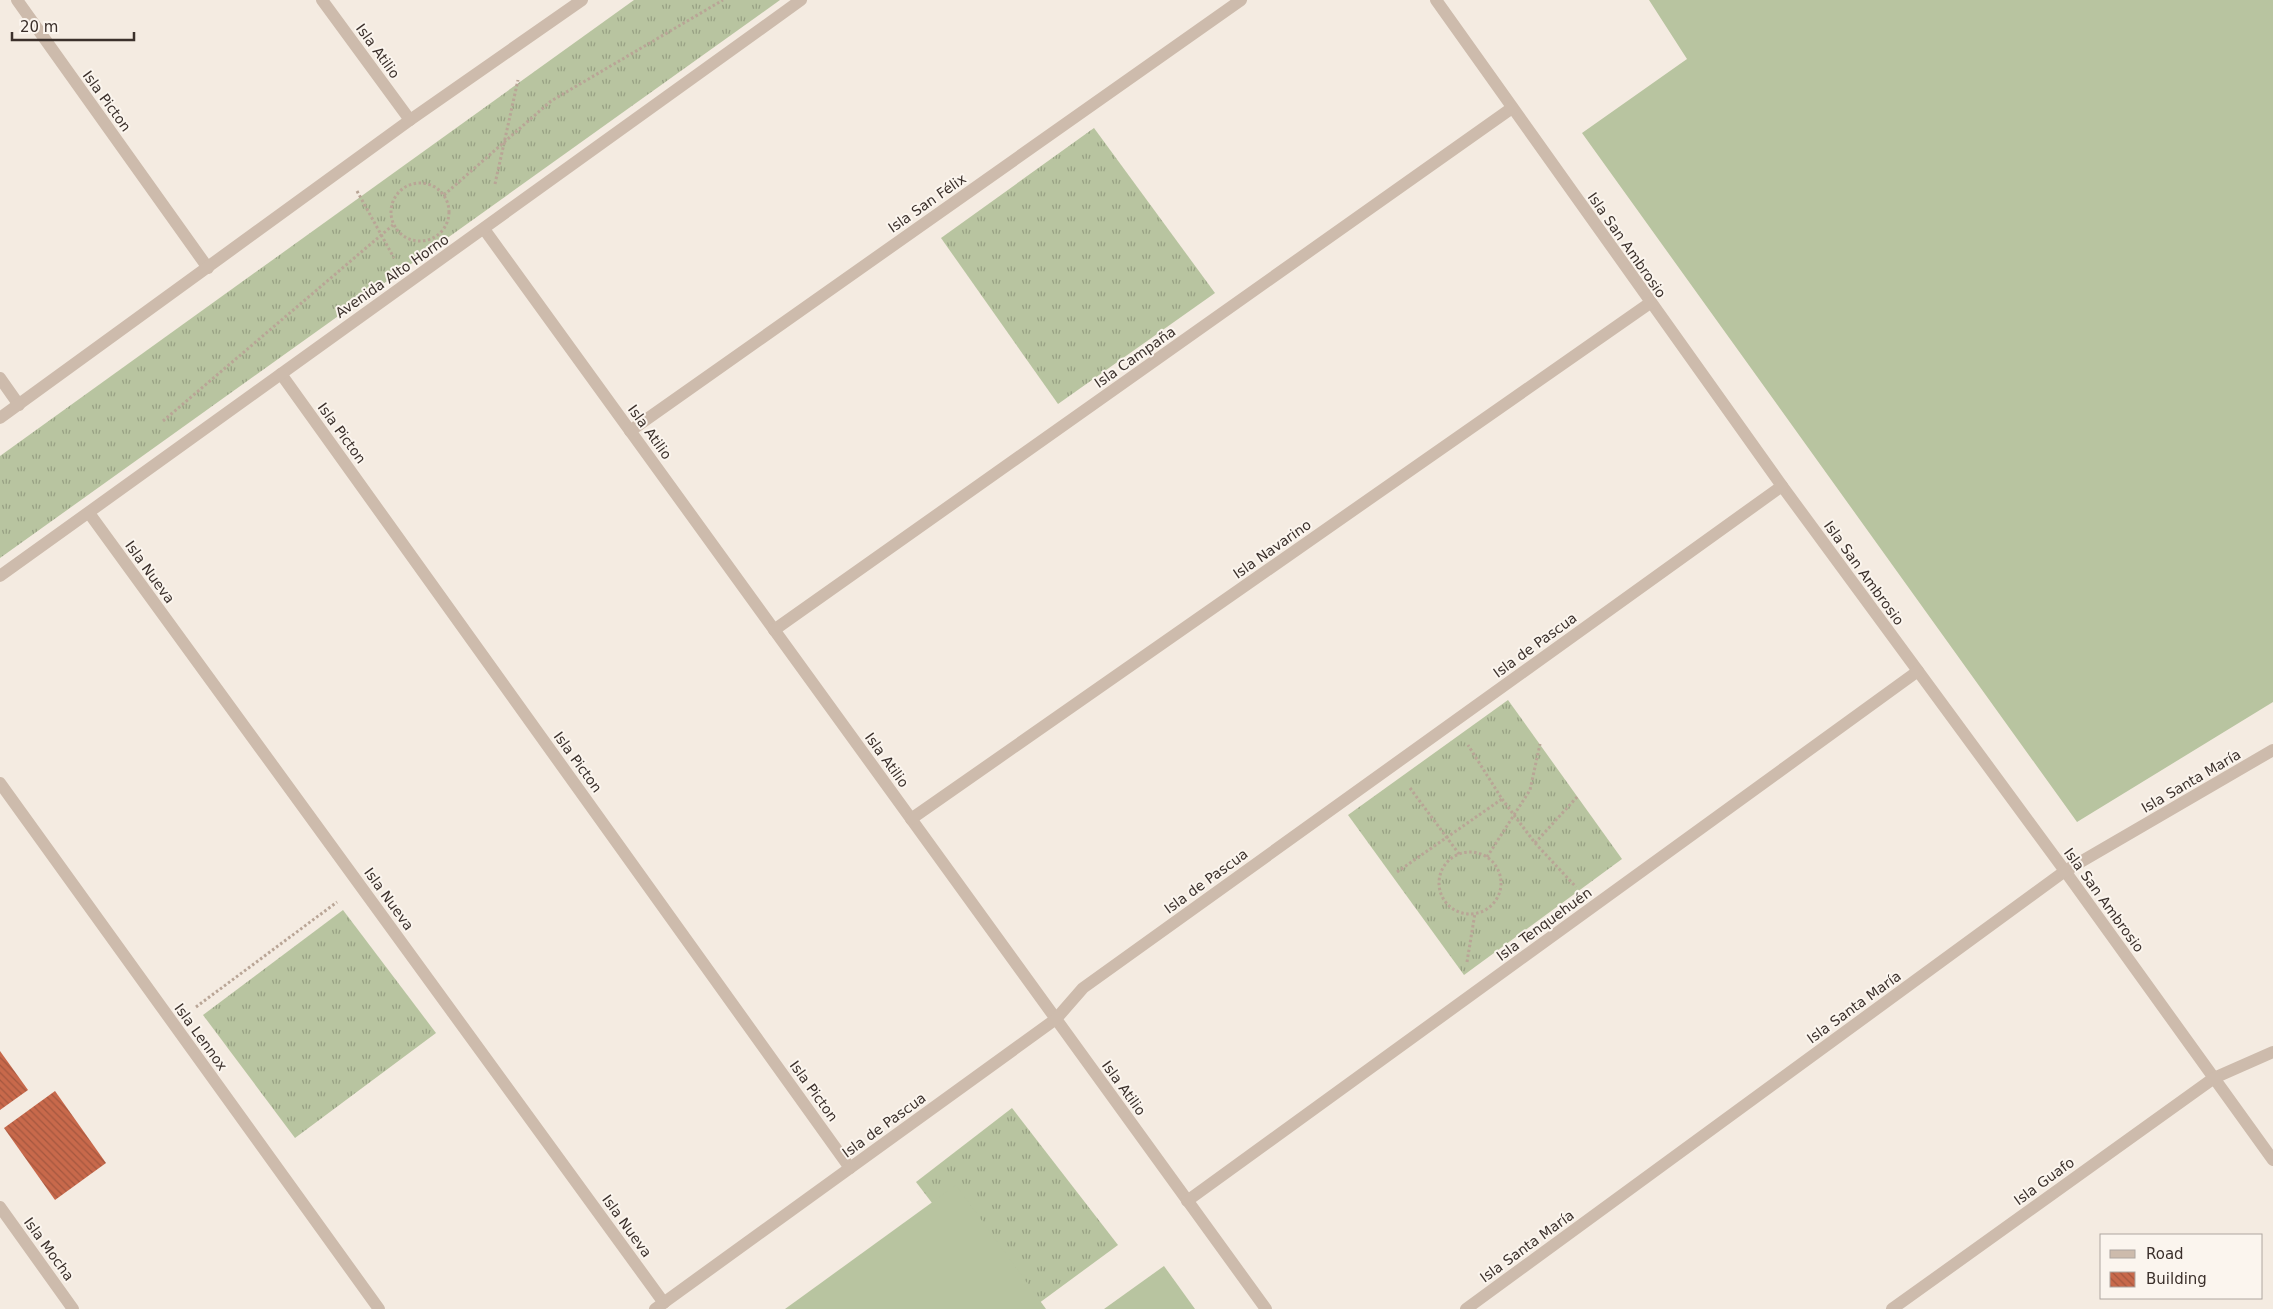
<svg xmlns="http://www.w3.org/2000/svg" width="2273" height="1309" viewBox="0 0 2273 1309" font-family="'DejaVu Sans',sans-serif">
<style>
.grass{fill:url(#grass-tufts)}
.garden{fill:#b8c4a0}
.building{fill:url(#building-back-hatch)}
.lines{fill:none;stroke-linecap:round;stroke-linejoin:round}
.path{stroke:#b9a596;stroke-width:3;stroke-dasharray:2.5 2.5;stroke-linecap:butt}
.minor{stroke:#cdbbac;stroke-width:12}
.labels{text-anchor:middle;stroke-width:4;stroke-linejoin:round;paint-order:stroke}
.street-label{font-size:14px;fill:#3b302b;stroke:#fbf5ee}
</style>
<defs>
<pattern id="grass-tufts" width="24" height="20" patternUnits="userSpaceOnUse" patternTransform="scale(1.25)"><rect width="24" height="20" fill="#b8c4a0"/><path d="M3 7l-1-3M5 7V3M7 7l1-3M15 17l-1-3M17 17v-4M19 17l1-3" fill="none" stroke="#97a083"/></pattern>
<pattern id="building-back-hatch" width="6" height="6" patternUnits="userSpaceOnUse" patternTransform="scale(1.25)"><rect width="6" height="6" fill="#c8694b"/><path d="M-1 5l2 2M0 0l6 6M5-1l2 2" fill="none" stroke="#a4573f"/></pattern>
</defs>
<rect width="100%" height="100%" fill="#f4ebe1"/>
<g class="grass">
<polygon points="634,0 780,0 0,558 0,456"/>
<polygon points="1094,128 1215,293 1058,404 941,238"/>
<polygon points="1508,700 1622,859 1464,975 1348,815"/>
<polygon points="343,910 436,1033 295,1138 203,1015"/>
<polygon points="1012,1108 1118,1245 1031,1309 1013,1309 916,1182"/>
</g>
<g class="garden">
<polygon points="1649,0 2273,0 2273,702 2077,822 1582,133 1687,59"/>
<polygon points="956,1185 1046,1309 785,1309"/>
<polygon points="1164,1266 1195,1309 1104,1309"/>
</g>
<g class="building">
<polygon points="0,1051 28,1090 0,1110"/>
<polygon points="55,1091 106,1163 55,1200 4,1128"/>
</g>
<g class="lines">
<g class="path">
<circle cx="420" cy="212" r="29"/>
<polyline points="495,184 518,80"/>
<polyline points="357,191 394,258"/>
<polyline points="444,195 551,101 723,0"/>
<polyline points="163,421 393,225"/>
<polyline points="1410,788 1459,854"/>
<polyline points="1502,799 1535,843 1576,887"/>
<polyline points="1535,843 1577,797"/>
<circle cx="1470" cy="883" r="31"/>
<polyline points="1487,857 1530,790 1540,744"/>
<polyline points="1397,872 1502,799 1468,745"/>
<polyline points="1467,962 1475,913"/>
<polyline points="196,1007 337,902"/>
</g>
<g class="minor">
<polyline points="17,0 208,268"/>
<polyline points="322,0 410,120"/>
<polyline points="1436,0 1782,486 2065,871 2273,1160"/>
<polyline points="484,229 1266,1309"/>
<polyline points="281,374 850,1168"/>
<polyline points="0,378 19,405"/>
<polyline points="0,418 410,120 582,0"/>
<polyline points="630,431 1241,0"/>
<polyline points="89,513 664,1303"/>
<polyline points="0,576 801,0"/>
<polyline points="774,630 1512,108"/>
<polyline points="0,783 379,1309"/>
<polyline points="911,819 1650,303"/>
<polyline points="1187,1201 1918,671"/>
<polyline points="0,1207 73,1309"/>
<polyline points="655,1309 1056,1019 1083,988 1782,486"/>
<polyline points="1466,1309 2065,871 2273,750"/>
<polyline points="1892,1309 2214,1078 2273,1052"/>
</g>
</g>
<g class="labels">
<g class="street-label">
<text transform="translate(378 51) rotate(54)" y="5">Isla Atilio</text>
<text transform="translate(107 101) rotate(54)" y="5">Isla Picton</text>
<text transform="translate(927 203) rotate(-35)" y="5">Isla San Félix</text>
<text transform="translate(1627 245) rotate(55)" y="5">Isla San Ambrosio</text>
<text transform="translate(392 276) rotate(-35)" y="5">Avenida Alto Horno</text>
<text transform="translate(1135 357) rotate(-35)" y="5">Isla Campaña</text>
<text transform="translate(650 432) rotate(54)" y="5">Isla Atilio</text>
<text transform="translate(342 433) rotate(54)" y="5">Isla Picton</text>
<text transform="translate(1272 549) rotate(-35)" y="5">Isla Navarino</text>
<text transform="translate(150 572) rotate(54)" y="5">Isla Nueva</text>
<text transform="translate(1864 573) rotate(54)" y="5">Isla San Ambrosio</text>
<text transform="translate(1535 645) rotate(-36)" y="5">Isla de Pascua</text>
<text transform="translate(887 760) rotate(54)" y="5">Isla Atilio</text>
<text transform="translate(578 762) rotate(54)" y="5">Isla Picton</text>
<text transform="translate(2191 781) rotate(-30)" y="5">Isla Santa María</text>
<text transform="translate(1206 881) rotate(-36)" y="5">Isla de Pascua</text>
<text transform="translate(389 899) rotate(54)" y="5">Isla Nueva</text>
<text transform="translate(2104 900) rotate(54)" y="5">Isla San Ambrosio</text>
<text transform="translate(1544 924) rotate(-36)" y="5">Isla Tenquehuén</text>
<text transform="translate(1854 1007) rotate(-36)" y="5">Isla Santa María</text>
<text transform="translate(201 1037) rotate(54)" y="5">Isla Lennox</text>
<text transform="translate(1124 1088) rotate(54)" y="5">Isla Atilio</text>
<text transform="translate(814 1091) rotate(54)" y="5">Isla Picton</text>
<text transform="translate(884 1125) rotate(-36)" y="5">Isla de Pascua</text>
<text transform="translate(2044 1181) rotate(-36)" y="5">Isla Guafo</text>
<text transform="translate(627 1226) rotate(54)" y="5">Isla Nueva</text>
<text transform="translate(1527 1246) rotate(-36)" y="5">Isla Santa María</text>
<text transform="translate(49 1249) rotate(54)" y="5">Isla Mocha</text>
</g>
</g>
<rect x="2100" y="1234" width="162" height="65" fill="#fbf5ee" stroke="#aea6a0"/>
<rect x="2110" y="1250" width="25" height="8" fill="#cdbbac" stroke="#aea6a0"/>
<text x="2146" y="1259" font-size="15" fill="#3b302b">Road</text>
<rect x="2110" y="1272" width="25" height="15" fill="url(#building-back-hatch)" stroke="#aea6a0"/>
<text x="2146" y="1284" font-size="15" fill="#3b302b">Building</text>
<path d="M12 32v8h122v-8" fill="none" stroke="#3b302b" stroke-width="2.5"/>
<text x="20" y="32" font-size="15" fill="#3b302b" stroke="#fbf5ee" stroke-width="4" paint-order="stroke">20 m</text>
</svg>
